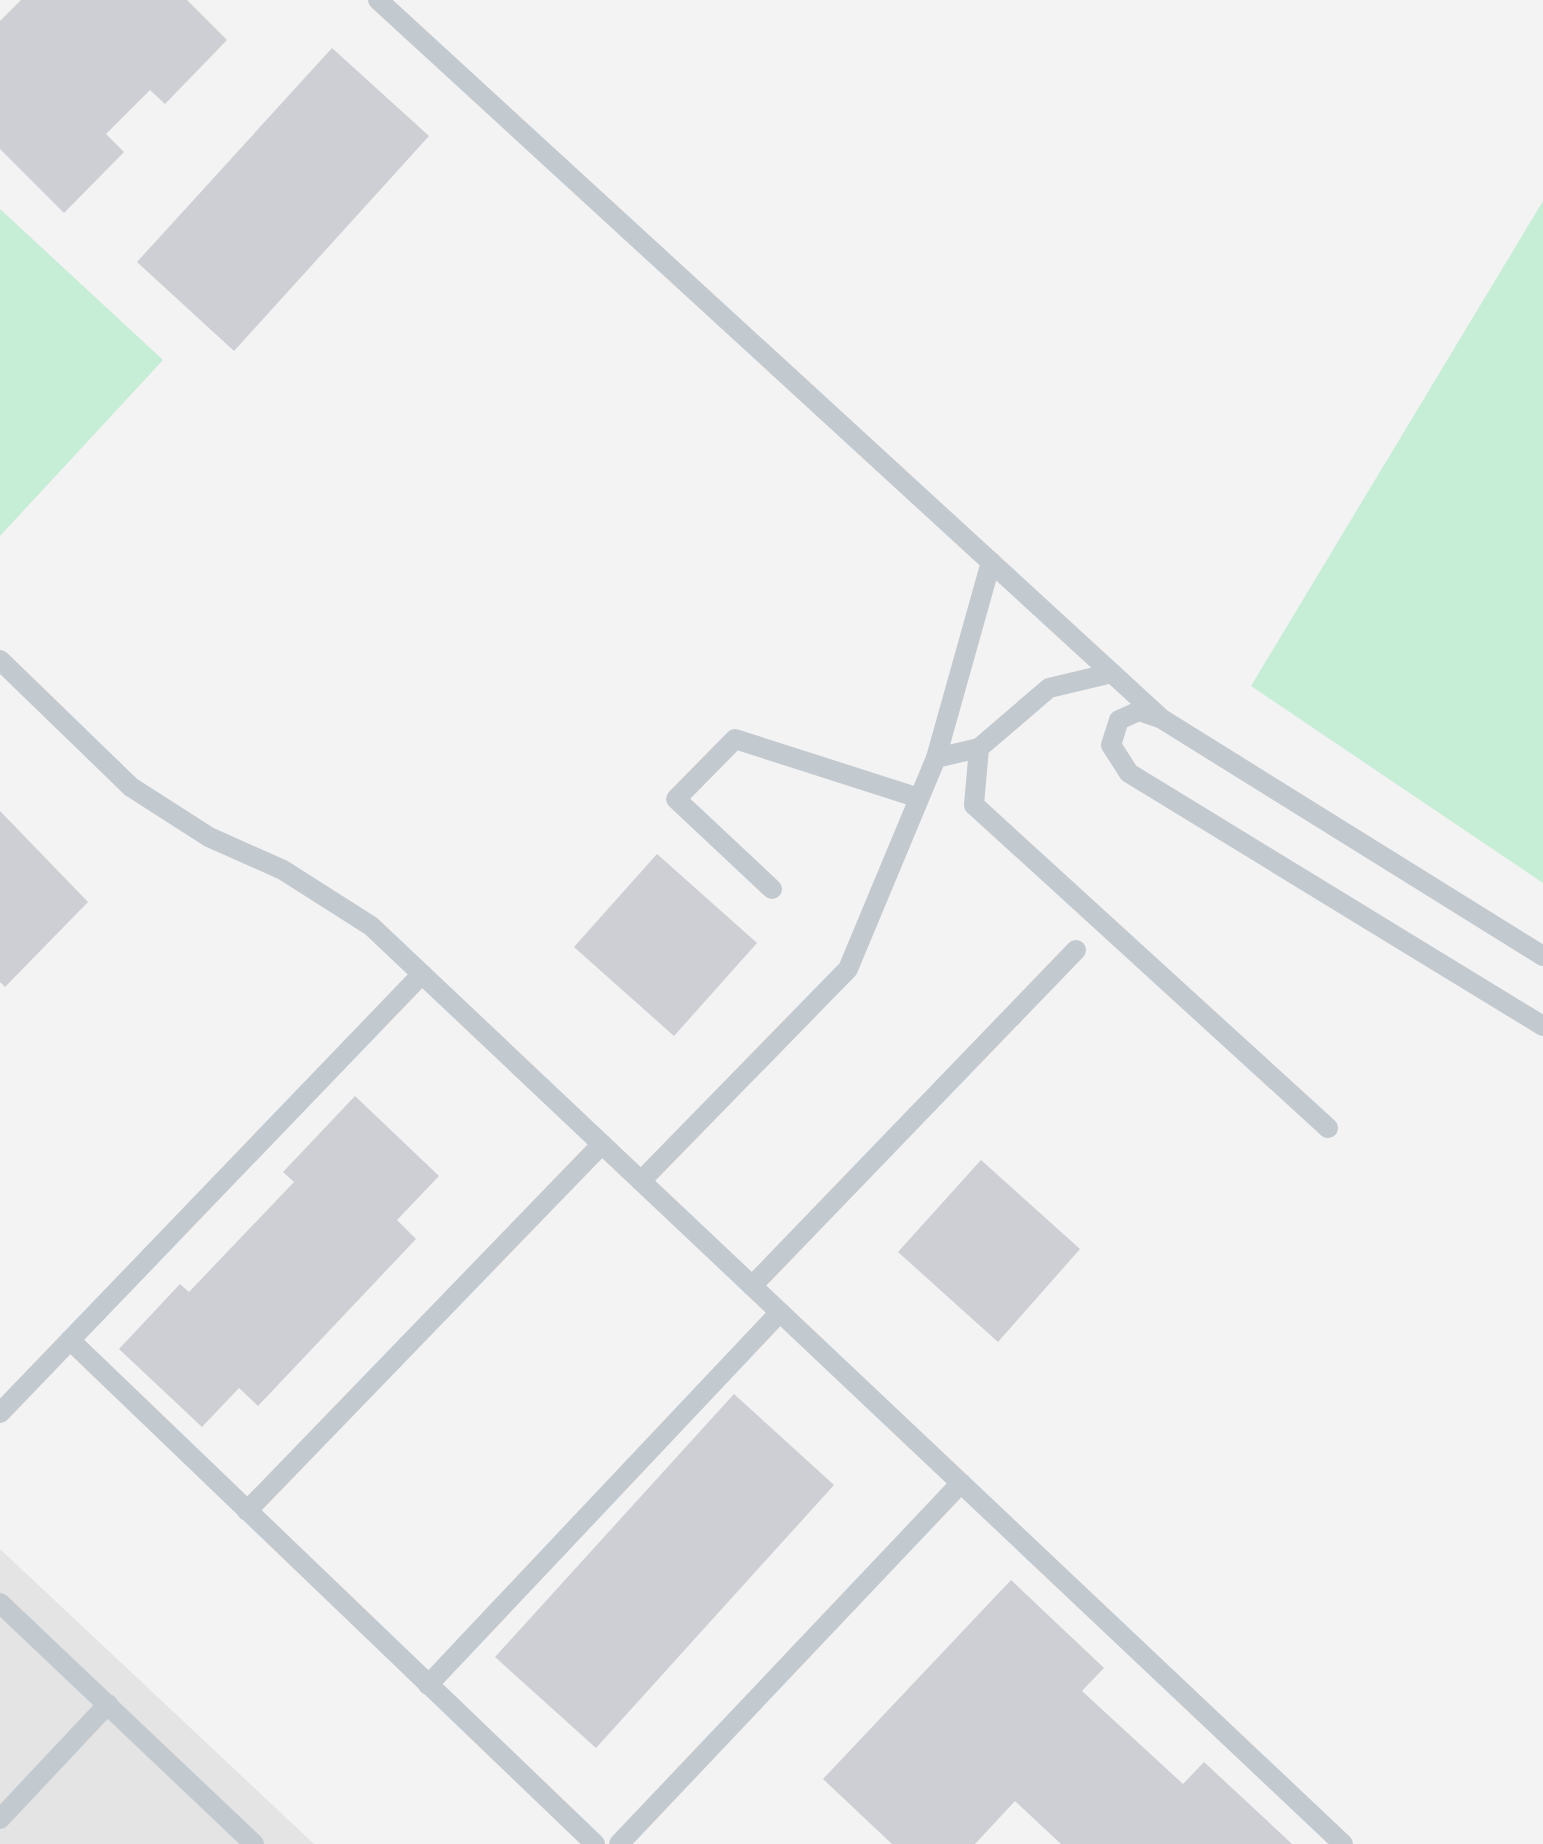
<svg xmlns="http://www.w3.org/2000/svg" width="1543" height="1844" viewBox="0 0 1543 1844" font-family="'Archivo Narrow',sans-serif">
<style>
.education{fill:#e5e4e4}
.green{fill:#c6edd5}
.building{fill:#cdcfd4}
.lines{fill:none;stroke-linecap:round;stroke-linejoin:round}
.service{stroke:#c2c9cf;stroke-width:20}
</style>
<rect width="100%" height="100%" fill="#f4f3f3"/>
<polygon class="education" points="0,1549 147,1687 314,1844 0,1844"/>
<g class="green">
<polygon points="1543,201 1543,883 1251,686"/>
<polygon points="0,209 163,360 0,536"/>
</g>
<g class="building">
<polygon points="21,0 187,0 227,40 165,104 150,90 106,134 124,152 64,213 0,149 0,21"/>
<polygon points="332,48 429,136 234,351 137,262"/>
<polygon points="0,811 88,902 5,987 0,982"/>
<polygon points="657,854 757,943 674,1036 574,947"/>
<polygon points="355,1096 439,1176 397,1220 416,1239 258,1406 239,1388 202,1427 119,1349 180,1284 189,1292 294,1182 283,1172"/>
<polygon points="981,1160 1080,1249 998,1342 898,1252"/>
<polygon points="734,1394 834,1485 596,1748 495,1657"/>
<polygon points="1011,1580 1104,1668 1082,1691 1183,1784 1204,1762 1292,1844 1061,1844 1015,1801 975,1844 892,1844 823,1779"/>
</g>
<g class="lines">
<g class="service">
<polyline points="378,0 1162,719 1543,956"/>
<polyline points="0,660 131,787 209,837 283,870 371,926 1343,1844"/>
<polyline points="1112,673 1049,688 979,748 974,805 1328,1128"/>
<polyline points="1160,718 1139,711 1119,720 1111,745 1129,773 1543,1026"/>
<polyline points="936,758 991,562"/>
<polyline points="772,889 676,799 735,739 919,798"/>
<polyline points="641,1181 848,969 936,758 979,748"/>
<polyline points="752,1286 1076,950"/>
<polyline points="70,1340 595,1844"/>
<polyline points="0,1413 422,974"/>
<polyline points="247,1511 602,1144"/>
<polyline points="0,1603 254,1844"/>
<polyline points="428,1685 780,1312"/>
<polyline points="0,1819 108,1704"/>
<polyline points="619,1844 961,1483"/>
</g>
</g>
</svg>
